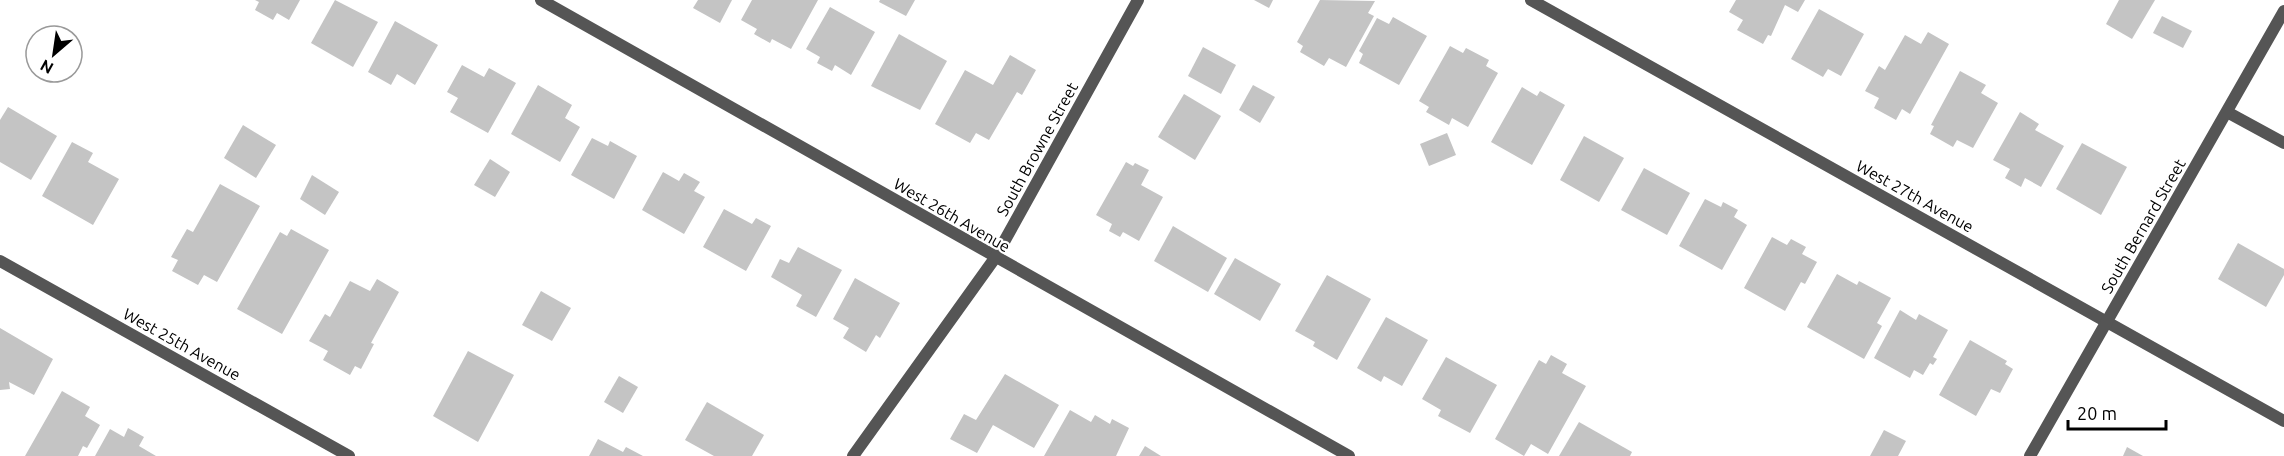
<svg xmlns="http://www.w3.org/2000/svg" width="2284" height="456" viewBox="0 0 2284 456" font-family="Ubuntu,sans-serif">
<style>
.building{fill:#c4c4c4}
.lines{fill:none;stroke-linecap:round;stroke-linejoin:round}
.service{stroke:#555;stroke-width:12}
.minor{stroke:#555;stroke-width:12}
.tertiary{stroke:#555;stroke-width:12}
.labels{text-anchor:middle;stroke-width:4.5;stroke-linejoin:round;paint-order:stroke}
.street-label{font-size:16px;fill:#000;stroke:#fff}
</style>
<rect width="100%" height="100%" fill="#fff"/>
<g class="building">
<polygon points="255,0 300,0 289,20 277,13 273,20 255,10 259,2"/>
<polygon points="335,0 378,22 353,67 311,43"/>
<polygon points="698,0 732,0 720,23 693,8"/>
<polygon points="752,0 818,0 791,49 772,39 770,43 754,34 757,29 741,20"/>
<polygon points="880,0 915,0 906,16 879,2"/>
<polygon points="1254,0 1273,0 1269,8"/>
<polygon points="1320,0 1375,1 1368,13 1374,16 1346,67 1329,58 1324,66 1300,52 1303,46 1297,42"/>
<polygon points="1736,0 1805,0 1798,12 1785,5 1771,36 1768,35 1763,44 1737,30 1743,20 1729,12"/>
<polygon points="2119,0 2155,0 2132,39 2106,24"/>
<polygon points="830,7 875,32 851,75 835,65 832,71 817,63 820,57 806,49"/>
<polygon points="1819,9 1864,34 1841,76 1828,69 1823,77 1791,59"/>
<polygon points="2162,16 2192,31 2183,48 2153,33"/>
<polygon points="1393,17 1427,36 1399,85 1359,63 1363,54 1359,51 1377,18 1389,24"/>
<polygon points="395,21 438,45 415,85 397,74 391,85 368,72"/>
<polygon points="1928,32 1949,44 1910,114 1902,109 1896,120 1874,108 1879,98 1865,91 1879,66 1885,70 1905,35 1921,44"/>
<polygon points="899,34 947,61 920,110 871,86"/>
<polygon points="1450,46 1463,53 1466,48 1489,60 1486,66 1498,73 1468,127 1452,118 1449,125 1426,112 1429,107 1419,101"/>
<polygon points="1203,47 1236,65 1221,94 1188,76"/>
<polygon points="1010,55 1036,70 1022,95 1017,92 989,140 976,133 970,143 935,124 965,70 993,85"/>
<polygon points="462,65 484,77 489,68 516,83 488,133 450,112 458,98 447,92"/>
<polygon points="1960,71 1986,85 1981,93 1998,103 1973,148 1957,140 1953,147 1930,134 1934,126 1931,125"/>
<polygon points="538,85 572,105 565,118 580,127 560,162 511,134"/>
<polygon points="1253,85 1275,97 1260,123 1239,110"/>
<polygon points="1522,87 1537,96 1540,91 1565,105 1532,165 1491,142"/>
<polygon points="1184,94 1221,116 1195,160 1158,137"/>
<polygon points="8,107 57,136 31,180 0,162 0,120"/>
<polygon points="2020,112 2039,124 2035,130 2064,146 2041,187 2025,178 2021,187 2005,178 2010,169 1993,160"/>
<polygon points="243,125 276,145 256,178 224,158"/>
<polygon points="1447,133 1456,155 1429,166 1420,144"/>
<polygon points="1584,136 1624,158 1599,202 1560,180"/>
<polygon points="592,138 608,146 610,141 637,156 614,199 571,175"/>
<polygon points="72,142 93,153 88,162 119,179 93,225 42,196"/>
<polygon points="2082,143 2127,167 2101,215 2056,189"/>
<polygon points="490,159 510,172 495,197 474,185"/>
<polygon points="1126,162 1133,166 1135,163 1149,170 1141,185 1163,197 1139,241 1123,232 1120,237 1109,231 1112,224 1096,215"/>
<polygon points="1644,168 1690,193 1667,235 1621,210"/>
<polygon points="663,172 679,181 684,173 700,182 694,191 705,197 684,234 642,210"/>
<polygon points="312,175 339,192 325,215 300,199"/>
<polygon points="220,184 260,206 217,282 204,275 198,285 172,271 178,260 171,257 187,229 193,232"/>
<polygon points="1705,199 1721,207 1723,202 1738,210 1734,217 1747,225 1722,270 1679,246"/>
<polygon points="724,209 752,224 756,218 771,226 746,271 703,247"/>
<polygon points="1173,226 1227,258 1208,292 1154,261"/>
<polygon points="291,229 329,250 282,334 237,309 280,232 287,236"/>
<polygon points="1772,237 1787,245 1791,239 1806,247 1802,254 1817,262 1805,284 1801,282 1785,311 1744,288"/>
<polygon points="2238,243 2284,269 2284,275 2266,307 2218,279"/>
<polygon points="798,247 842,270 816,317 796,306 802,295 771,277 780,259 789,263"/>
<polygon points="1235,258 1281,284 1260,321 1214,294"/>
<polygon points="1837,274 1857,285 1859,281 1891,298 1877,323 1882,326 1864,359 1807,327"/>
<polygon points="1327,275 1371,299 1337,360 1313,346 1315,342 1295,331"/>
<polygon points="855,278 900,303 880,338 876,335 866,352 843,338 849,328 833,319"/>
<polygon points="377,279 399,292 371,343 374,344 361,369 355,366 350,375 323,360 328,351 309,341 325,314 330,317 350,281 370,291"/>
<polygon points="541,291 571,308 552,341 522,325"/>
<polygon points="1900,310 1916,320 1919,314 1948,330 1933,357 1937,359 1933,365 1930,363 1923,375 1914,370 1910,378 1874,358"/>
<polygon points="1386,317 1428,340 1402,386 1384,376 1381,382 1357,368"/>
<polygon points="0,328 53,359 34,395 9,382 10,389 0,390"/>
<polygon points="1970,340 2007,361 2005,364 2013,369 2000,393 1991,389 1976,416 1939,395"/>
<polygon points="468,351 514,375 478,442 433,416"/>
<polygon points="1551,355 1567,364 1562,373 1586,386 1548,454 1531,444 1524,456 1495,439 1539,360 1546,364"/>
<polygon points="1446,357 1497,385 1470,433 1438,416 1441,410 1422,399"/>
<polygon points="1005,374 1059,405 1034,448 993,425 977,453 950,439 964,414 976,420"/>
<polygon points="619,376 638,387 623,413 604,402"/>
<polygon points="62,391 90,407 85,416 100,425 87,448 83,446 78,456 25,456"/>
<polygon points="707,402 764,435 752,456 714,456 685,440"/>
<polygon points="1070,410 1091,422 1095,415 1110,424 1112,419 1129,428 1116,456 1044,456"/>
<polygon points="1579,422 1632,452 1630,456 1559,456"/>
<polygon points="128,428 144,437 139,446 156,456 95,456 110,429 124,437"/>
<polygon points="1884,430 1906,441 1898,456 1870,456"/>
<polygon points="598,439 623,452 626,447 643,456 589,456"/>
<polygon points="1145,446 1161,456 1139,456"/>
<polygon points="2127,447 2143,456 2123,456"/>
</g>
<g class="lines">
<polyline class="service" points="2227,112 2284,143"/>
<g class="minor">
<polyline points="541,0 1349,456"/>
<polyline points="1531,0 2284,421"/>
<polyline points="853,456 995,258 1138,0"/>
</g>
<g class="tertiary">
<polyline points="0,261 349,456"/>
<polyline points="2030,456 2284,11"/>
</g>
</g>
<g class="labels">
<g class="street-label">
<text transform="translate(1037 149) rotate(-61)" y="6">South Browne Street</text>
<text transform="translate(1915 196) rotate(29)" y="6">West 27th Avenue</text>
<text transform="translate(952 215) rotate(30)" y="6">West 26th Avenue</text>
<text transform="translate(2143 226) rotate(-60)" y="6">South Bernard Street</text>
<text transform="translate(182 344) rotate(29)" y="6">West 25th Avenue</text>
</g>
</g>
<g transform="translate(54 54) rotate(209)"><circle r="28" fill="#ffffff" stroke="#999999" stroke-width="1.5"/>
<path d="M0-4.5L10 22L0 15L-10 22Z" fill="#000000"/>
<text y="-9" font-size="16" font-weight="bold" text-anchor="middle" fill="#000000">N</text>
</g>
<path d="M2068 420v9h98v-9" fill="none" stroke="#000000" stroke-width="3"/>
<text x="2077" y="420" font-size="18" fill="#000000" stroke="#ffffff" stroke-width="4.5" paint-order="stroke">20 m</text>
</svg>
